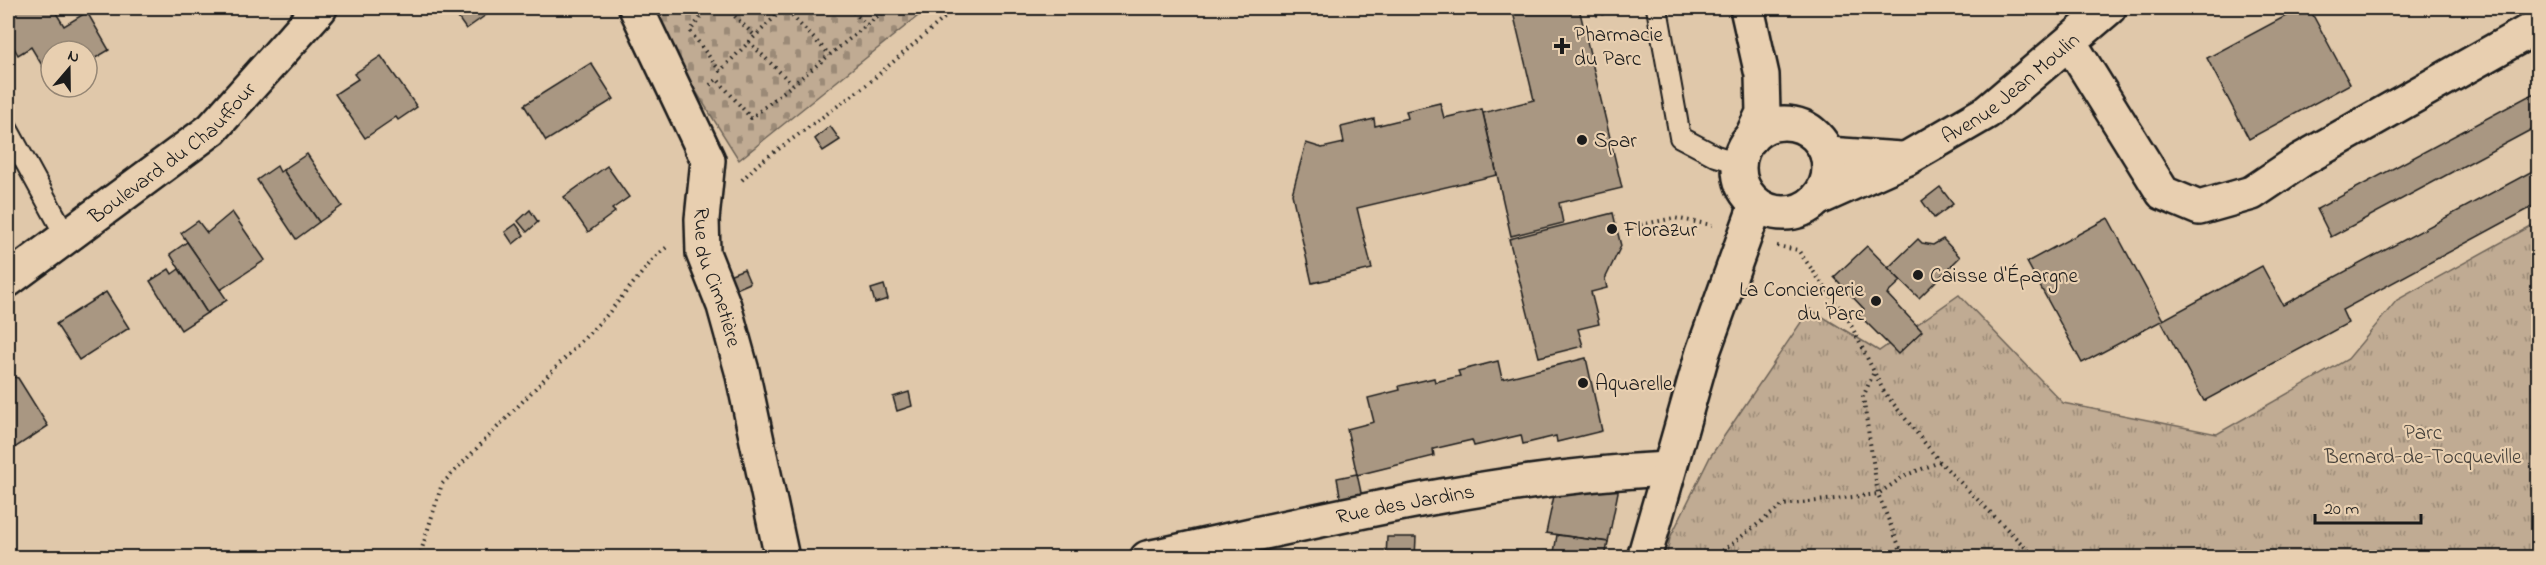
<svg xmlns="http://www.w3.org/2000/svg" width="2546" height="565" viewBox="0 0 2546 565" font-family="'Indie Flower',sans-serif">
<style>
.cemetery{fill:url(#cemetery-stones);stroke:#6e6458;stroke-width:1.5}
.park{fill:url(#park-tufts);stroke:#6e6458;stroke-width:1.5}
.building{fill:#a99782;stroke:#1c1c1c;stroke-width:1.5}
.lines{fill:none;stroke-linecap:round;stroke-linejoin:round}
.lane-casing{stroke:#1c1c1c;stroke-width:24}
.street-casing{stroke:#1c1c1c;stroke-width:38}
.secondary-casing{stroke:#1c1c1c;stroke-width:38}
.path{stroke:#1c1c1c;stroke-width:4;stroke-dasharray:1.5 4.5;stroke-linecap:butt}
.lane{stroke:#e8cfb0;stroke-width:20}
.street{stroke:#e8cfb0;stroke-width:33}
.secondary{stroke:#e8cfb0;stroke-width:33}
.poi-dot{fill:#1c1c1c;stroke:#e8cfb0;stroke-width:2}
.labels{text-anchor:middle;stroke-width:4.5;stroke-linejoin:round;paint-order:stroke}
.poi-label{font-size:21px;fill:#1c1c1c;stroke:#e8cfb0;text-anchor:start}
.street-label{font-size:21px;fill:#1c1c1c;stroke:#e8cfb0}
.park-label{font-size:21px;fill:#45403a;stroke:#e8cfb0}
</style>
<defs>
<pattern id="cemetery-stones" width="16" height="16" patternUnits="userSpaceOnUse" patternTransform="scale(1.5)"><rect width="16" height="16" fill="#c0ab93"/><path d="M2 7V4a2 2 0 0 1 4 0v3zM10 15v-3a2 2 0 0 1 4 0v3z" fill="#9b8a77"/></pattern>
<pattern id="park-tufts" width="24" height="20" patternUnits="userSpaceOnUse" patternTransform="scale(1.5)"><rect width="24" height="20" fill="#c0ab93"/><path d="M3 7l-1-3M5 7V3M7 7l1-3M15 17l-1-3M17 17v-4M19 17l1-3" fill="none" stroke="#9b8a77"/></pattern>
</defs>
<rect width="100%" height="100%" fill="#e0c8aa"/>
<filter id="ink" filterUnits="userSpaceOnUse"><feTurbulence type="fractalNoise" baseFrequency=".0167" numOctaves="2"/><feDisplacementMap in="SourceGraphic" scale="12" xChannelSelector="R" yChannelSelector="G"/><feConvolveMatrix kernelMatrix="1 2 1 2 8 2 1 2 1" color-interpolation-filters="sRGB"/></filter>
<g filter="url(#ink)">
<polygon class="cemetery" points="653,8 928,8 739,160 658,31"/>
<polygon class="park" points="2538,222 2538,557 1666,558 1670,538 1710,457 1810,309 1879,351 1959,295 2063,403 2217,434 2348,359 2397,300"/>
<g class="building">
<polygon points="8,8 53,8 64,26 87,12 109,50 87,63 87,51 51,51 51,62 43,67 31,47 18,55 8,37"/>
<polygon points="451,8 496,8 466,29"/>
<polygon points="1512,8 1579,8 1622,188 1559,203 1563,223 1511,236 1483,113 1534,100"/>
<polygon points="2301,8 2309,8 2350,84 2249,139 2207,58"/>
<polygon points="381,56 417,107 398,120 396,117 365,138 335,94 358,79 354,74"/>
<polygon points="591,63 614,99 546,141 524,105"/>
<polygon points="2538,91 2538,126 2331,237 2317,209"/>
<polygon points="1440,103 1444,118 1482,109 1497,175 1357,208 1372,269 1312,283 1292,194 1306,143 1322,148 1344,143 1341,127 1374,119 1375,126 1408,118 1406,111"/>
<polygon points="830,126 840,140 823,151 815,139"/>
<polygon points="307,154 342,206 319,222 283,170"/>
<polygon points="277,166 280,172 283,170 319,222 296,239 257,180"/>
<polygon points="607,166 629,197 612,209 615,212 588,232 564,197"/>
<polygon points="2538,168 2538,204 2342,310 2348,323 2204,401 2161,321 2082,363 2027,262 2108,218 2163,320 2262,266 2283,305"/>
<polygon points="1940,187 1953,204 1934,218 1922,201"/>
<polygon points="530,210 538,222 527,232 518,221"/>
<polygon points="232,212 265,260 220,290 181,233 198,221 207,233"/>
<polygon points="1613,213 1621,246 1605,279 1607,288 1591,292 1599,324 1578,329 1583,346 1539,357 1509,239"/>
<polygon points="516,224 524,235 513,244 505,232"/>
<polygon points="1918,239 1922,243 1933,245 1943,239 1960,257 1919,298 1888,268"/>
<polygon points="187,242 227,300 207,313 170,254"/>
<polygon points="1867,246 1901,281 1887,294 1922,331 1898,354 1858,314 1864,309 1834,277"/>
<polygon points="169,269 172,274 179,269 207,313 181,330 150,281"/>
<polygon points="744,269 750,283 734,290 729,275"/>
<polygon points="884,285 888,299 875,303 871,289"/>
<polygon points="106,292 129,328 79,360 56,324"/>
<polygon points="1586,358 1602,431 1557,442 1556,436 1523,444 1521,435 1474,446 1472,440 1433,449 1434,456 1357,475 1347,429 1374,422 1368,398 1400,390 1399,386 1434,378 1435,382 1460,376 1458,371 1498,361 1502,379"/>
<polygon points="10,376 18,378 48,426 13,449 8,441 8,377"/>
<polygon points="909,392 912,406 897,411 893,397"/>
<polygon points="1357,474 1362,497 1341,501 1337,478"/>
<polygon points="1619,487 1608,542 1546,533 1554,496"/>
<polygon points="1557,535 1608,542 1605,558 1553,558"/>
<polygon points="1387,537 1416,537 1415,558 1386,558"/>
</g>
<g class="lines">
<g class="lane-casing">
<g id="lane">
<polyline points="1657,8 1680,137 1716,156 1739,163"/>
<polyline points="8,130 67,238"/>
</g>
</g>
<g class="street-casing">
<g id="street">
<path id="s1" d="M636,8L708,160L702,219L703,253L724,306L742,371L782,558"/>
<polyline points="2070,43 2163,193 2199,208 2252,193 2301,160 2538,26"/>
<polyline points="1827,154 1901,159"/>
<path id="s2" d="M1819,198L1906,159L1987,112L2109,8"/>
<path id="s3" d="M1147,558C1318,521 1492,477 1668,469"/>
</g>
</g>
<g class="secondary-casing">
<g id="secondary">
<polyline points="1747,8 1762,75 1763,113 1751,138"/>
<circle cx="1784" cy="168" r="45"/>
<path id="s4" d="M8,280L212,129L320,8"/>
<polyline points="1644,558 1703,352 1756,205"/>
</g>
</g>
<g class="path">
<polyline points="708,8 690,31 720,71 749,42 792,84"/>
<polyline points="726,8 755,36"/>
<polyline points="795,8 797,8"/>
<polyline points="849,8 867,25"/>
<polyline points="1596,15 1626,8"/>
<polyline points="749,42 784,8 830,55"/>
<polyline points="710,85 717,79 751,118 888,8"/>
<polyline points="742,180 758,164 865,86 956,8"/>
<polyline points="1635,226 1674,218 1712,225"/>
<polyline points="1777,246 1798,250 1849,321 1884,392 1940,462 2030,552 2039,558"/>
<polyline points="1873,374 1863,397 1878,494 1904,558"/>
<polyline points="419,558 442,484 606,316 656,256 667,247"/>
<polyline points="1713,558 1783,505 1878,494 1906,475 1940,462"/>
</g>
<use href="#lane" class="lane"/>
<use href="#street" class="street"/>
<use href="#secondary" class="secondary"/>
</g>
</g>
<g class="poi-dot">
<path d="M1559 37h6v6h6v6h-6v6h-6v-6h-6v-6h6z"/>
<circle cx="1582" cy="140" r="6"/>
<circle cx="1612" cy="229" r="6"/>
<circle cx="1918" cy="275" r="6"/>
<circle cx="1876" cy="301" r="6"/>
<circle cx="1583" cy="383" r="6"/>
</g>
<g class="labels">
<g class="poi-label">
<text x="1574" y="41">Pharmacie<tspan x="1574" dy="24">du Parc</tspan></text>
<text x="1594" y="147">Spar</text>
<text x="1624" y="236">Florazur</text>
<text x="1930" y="282">Caisse d'Épargne</text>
<text x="1864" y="296" text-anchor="end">La Conciergerie<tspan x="1864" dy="24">du Parc</tspan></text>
<text x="1595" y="390">Aquarelle</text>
</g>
<g class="street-label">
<text dy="7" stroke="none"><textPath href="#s2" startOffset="222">Avenue Jean Moulin</textPath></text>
<text dy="7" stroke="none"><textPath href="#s4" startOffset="208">Boulevard du Chauffour</textPath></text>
<text dy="7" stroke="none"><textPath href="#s1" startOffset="288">Rue du Cimetière</textPath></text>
<text dy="7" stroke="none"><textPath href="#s3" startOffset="264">Rue des Jardins</textPath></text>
</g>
<g class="park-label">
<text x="2423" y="439">Parc<tspan x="2423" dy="24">Bernard-de-Tocqueville</tspan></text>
</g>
</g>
<rect width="2546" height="565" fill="none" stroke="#e8cfb0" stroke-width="30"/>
<rect x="15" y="15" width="2516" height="535" fill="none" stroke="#1c1c1c" stroke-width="2" filter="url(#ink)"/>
<g transform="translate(69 69) rotate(20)"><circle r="28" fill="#e8cfb0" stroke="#968775" stroke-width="1.5"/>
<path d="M0-4.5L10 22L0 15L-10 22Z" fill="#1c1c1c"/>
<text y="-9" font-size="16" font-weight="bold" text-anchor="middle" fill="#1c1c1c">N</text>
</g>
<path d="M2315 514v9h106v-9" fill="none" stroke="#1c1c1c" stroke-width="3"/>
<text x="2324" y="514" font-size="18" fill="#1c1c1c" stroke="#e8cfb0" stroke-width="4.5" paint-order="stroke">20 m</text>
</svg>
